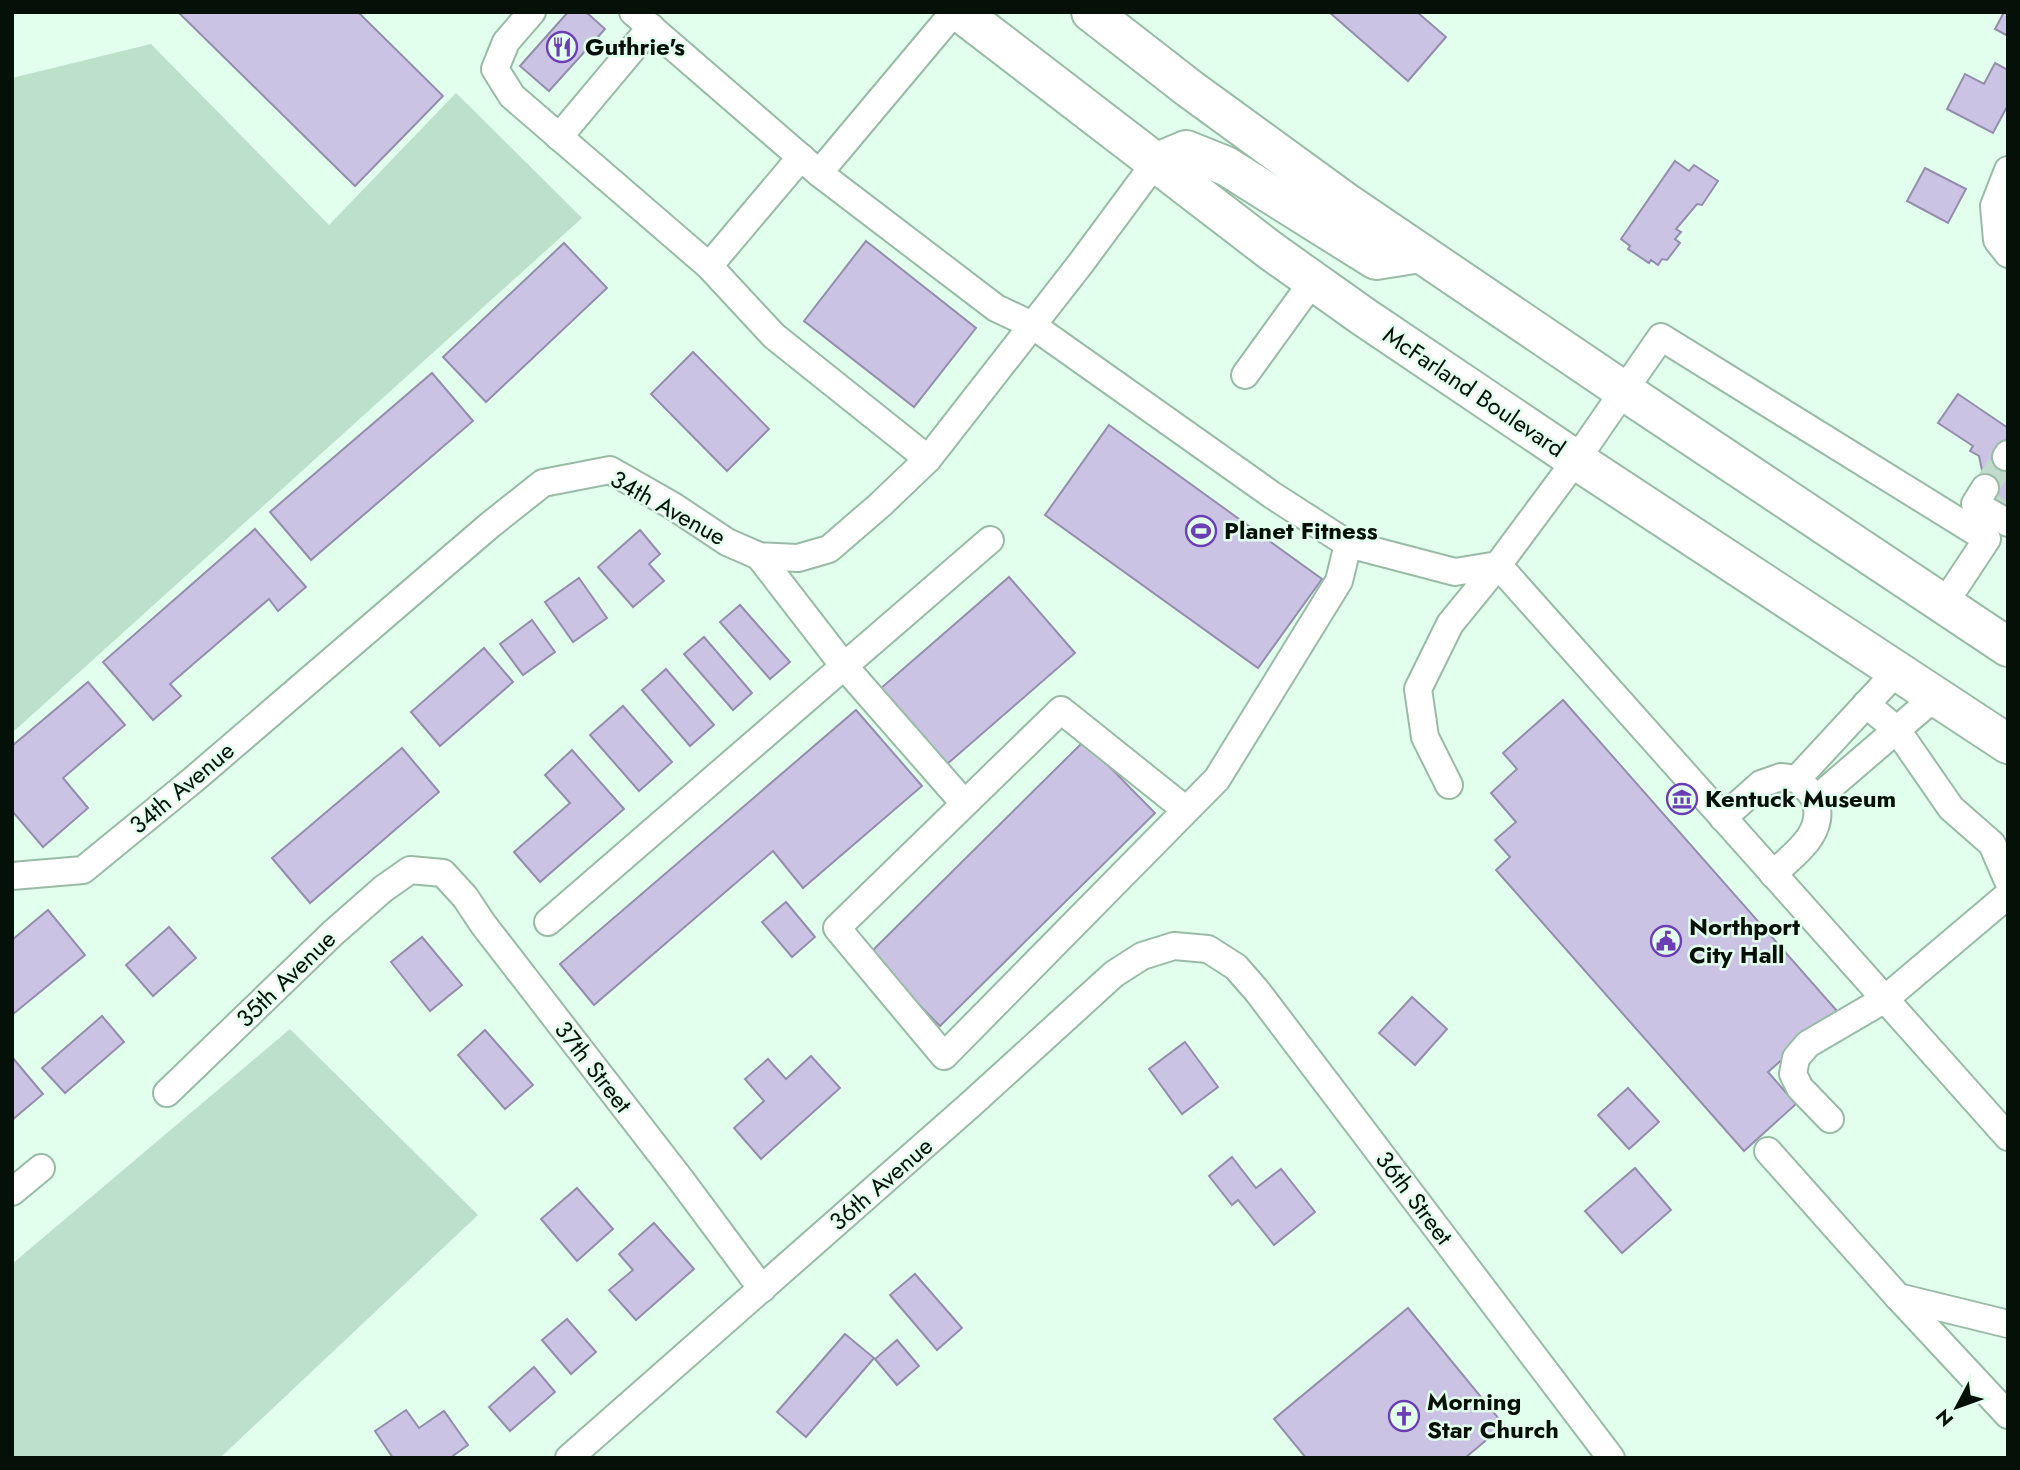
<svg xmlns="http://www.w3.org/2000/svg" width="2020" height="1470" viewBox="0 0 2020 1470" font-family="Jost,sans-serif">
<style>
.green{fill:#bce0ca}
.building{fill:#cbc3e4;stroke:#948dac;stroke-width:2}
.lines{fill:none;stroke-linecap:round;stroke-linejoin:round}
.minor-tunnel{stroke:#c1dacb;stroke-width:26;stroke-dasharray:26 13;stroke-linecap:butt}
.minor-casing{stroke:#99bba6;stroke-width:30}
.highway-casing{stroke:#99bba6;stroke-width:42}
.minor{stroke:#fff;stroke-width:26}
.highway{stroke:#fff;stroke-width:38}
.labels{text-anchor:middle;stroke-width:5;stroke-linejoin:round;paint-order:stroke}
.poi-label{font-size:24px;font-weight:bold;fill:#051009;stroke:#e2feed;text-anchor:start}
.street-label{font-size:24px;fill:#051009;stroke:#e2feed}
</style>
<rect width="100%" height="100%" fill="#e2feed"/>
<g class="green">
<polygon points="151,44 329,225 456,93 582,218 12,733 12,78"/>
<polygon points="290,1029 478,1215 220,1458 12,1458 12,1264"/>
</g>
<g class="building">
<polygon points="178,12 358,12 443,96 355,186"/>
<polygon points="568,12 586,12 605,29 549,91 520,66"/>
<polygon points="1329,12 1417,12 1446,37 1408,81"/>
<polygon points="2004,12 2008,12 2008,36 1995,29"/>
<polygon points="1995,63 2008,70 2008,105 1993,133 1947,109 1965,74 1984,84"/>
<polygon points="1675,161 1689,171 1694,165 1718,181 1702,205 1697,204 1676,229 1681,232 1675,239 1680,243 1667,260 1662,259 1658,265 1651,260 1649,263 1628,249 1630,246 1621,239"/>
<polygon points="1925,168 1966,189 1948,223 1907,201"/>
<polygon points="866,241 976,328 914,407 804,321"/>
<polygon points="564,243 607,288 486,402 443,357"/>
<polygon points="693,352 769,429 727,471 651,394"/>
<polygon points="432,373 473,421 311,560 270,512"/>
<polygon points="1958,394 2008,428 2008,440 1999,453 2008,459 2008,505 1990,509 1979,456 1970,451 1973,446 1938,423"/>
<polygon points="1109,425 1322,579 1258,668 1045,515"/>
<polygon points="255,529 306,587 278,611 269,599 170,684 181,696 153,720 103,662"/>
<polygon points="640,530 660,554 649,564 664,581 633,607 598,567"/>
<polygon points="1009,577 1075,653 946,765 880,689"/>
<polygon points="579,578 607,618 573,642 545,602"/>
<polygon points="740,605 790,662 770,679 720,622"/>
<polygon points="532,620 555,652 523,675 500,644"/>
<polygon points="704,637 752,693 733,710 684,654"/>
<polygon points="484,648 513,682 440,746 411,712"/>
<polygon points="666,669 714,725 690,746 642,690"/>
<polygon points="88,682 125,725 63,778 88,808 43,847 12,811 12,746"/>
<polygon points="1563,700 1837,1011 1768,1072 1796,1104 1744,1151 1496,870 1510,857 1495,840 1516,822 1491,793 1517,769 1503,753"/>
<polygon points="623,706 672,762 639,791 590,735"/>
<polygon points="856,710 922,786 803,888 773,851 594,1005 560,964"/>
<polygon points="1084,741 1155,813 940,1026 869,954"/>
<polygon points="402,748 439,792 310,903 272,858"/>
<polygon points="572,750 624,809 540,882 514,852 570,803 545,775"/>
<polygon points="786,902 815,937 792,957 762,922"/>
<polygon points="48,910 85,955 12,1015 12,940"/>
<polygon points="169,927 196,958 153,996 126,965"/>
<polygon points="422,937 462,985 430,1011 391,962"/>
<polygon points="1412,997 1447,1029 1415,1065 1379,1033"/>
<polygon points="102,1016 124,1042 65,1093 42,1068"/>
<polygon points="485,1030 533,1085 505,1109 458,1055"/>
<polygon points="1185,1042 1218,1087 1182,1114 1149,1069"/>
<polygon points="811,1056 840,1088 761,1159 734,1128 764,1101 745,1079 768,1059 786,1079"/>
<polygon points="12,1057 43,1094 12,1120"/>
<polygon points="1628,1088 1659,1122 1629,1149 1598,1115"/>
<polygon points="1232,1157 1256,1188 1281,1169 1315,1212 1274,1245 1238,1200 1232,1205 1209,1176"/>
<polygon points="1635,1168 1671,1210 1622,1253 1585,1211"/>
<polygon points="577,1188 613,1229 577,1261 541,1219"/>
<polygon points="654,1223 694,1269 636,1320 609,1290 633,1270 619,1254"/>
<polygon points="915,1274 962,1328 937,1350 890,1295"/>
<polygon points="1408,1308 1504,1425 1465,1458 1306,1458 1274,1419"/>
<polygon points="567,1319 596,1352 571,1374 542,1340"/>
<polygon points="845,1334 874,1358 806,1437 777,1412"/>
<polygon points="897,1340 919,1366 897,1385 875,1359"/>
<polygon points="534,1367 555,1392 510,1431 489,1407"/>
<polygon points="406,1410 419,1428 444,1411 468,1445 450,1458 393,1458 375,1431"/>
</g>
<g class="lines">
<g class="minor-tunnel">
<polyline points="1985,488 2006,457"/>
<polyline points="2005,506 2008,502"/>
</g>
<g class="minor-casing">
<g id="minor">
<polyline points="532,12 506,42 495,69 512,96 709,266 774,336 928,459"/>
<polyline points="633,12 819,173 996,308 1032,325 1272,495 1348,544 1455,572 1498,565 2008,1137"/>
<polyline points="559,137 651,27"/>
<polyline points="2008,170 1994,206 1997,240 2008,254"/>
<polyline points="819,173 954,12"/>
<polyline points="709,266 801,157"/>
<polyline points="1245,375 1313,281"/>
<polyline points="2006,457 2008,454"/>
<polyline points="1985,488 1975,504 2008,523"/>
<polyline points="759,556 844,666 964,803"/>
<polyline points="1866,704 1897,730 1951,808 1992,844 2008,881"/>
<polyline points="1797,779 1897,671"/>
<polyline points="1449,785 1425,737 1418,689 1450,624 1498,565 1576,460 1661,337 1987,539 1944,604"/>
<polyline points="1815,800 1936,696"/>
<polyline points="1186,810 1061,710 837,928 944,1056 1217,779 1339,581 1348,544"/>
<path d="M1723,818L1761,784L1781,777L1797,779C1803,785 1812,792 1815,800C1827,833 1793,855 1773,874"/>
<polyline points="12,876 83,870 193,780 490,525 543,483 610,470 673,506 727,542 759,556 798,558 829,549 880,505 928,459 1081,263 1155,163"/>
<polyline points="548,922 990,540"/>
<polyline points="167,1093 333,933 383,889 410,870 443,873 465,897 483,924 681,1180 762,1289"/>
<polyline points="1830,1119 1800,1088 1793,1074 1796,1058 1808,1044 1885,999 2008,895"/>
<polyline points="1768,1151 1898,1297 2008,1415"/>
<polyline points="12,1192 41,1168"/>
<polyline points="1898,1297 2008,1324"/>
<polyline points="569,1458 970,1105 1114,974 1142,956 1174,946 1208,949 1236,967 1257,991 1611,1458"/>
</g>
</g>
<g class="highway-casing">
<g id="highway">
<polyline points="960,12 1271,251 1364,317 1576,460 2008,744"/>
<polyline points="1091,12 1190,89 1348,204 1624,391 2008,647"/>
<polyline points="1155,163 1186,150 1226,166 1376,260 1420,253"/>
</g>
</g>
<use href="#minor" class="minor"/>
<use href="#highway" class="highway"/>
</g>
<defs>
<g id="restaurant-ring" transform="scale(1.575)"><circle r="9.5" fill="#e2feed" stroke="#6b3eb6" stroke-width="1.5"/><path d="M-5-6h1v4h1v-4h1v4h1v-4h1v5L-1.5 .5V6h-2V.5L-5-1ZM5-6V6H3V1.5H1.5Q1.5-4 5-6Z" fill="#6b3eb6"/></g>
<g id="stadium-ring" transform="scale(1.575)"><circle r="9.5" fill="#e2feed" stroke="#6b3eb6" stroke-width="1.5"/><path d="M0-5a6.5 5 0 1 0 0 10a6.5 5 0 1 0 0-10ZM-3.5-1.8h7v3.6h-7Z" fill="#6b3eb6"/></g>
<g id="museum-ring" transform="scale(1.575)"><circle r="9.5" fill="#e2feed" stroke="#6b3eb6" stroke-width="1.5"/><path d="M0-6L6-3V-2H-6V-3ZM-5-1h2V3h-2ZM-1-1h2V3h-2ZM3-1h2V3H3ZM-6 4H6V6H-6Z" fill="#6b3eb6"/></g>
<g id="civic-ring" transform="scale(1.575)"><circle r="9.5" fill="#e2feed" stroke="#6b3eb6" stroke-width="1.5"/><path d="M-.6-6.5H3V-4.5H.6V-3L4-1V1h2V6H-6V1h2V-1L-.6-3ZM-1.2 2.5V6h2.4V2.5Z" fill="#6b3eb6"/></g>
<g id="church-ring" transform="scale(1.575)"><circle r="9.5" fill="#e2feed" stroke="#6b3eb6" stroke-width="1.5"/><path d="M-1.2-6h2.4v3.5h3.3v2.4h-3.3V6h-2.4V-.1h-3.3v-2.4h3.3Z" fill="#6b3eb6"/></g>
</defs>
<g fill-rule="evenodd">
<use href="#restaurant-ring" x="562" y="47"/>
<use href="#stadium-ring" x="1201" y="531"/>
<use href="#museum-ring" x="1682" y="799"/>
<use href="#civic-ring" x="1666" y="941"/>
<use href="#church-ring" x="1404" y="1416"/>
</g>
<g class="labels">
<g class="poi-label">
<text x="585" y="55">Guthrie's</text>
<text x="1224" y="539">Planet Fitness</text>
<text x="1705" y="807">Kentuck Museum</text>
<text x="1689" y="935">Northport<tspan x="1689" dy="28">City Hall</tspan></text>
<text x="1427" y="1410">Morning<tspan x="1427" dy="28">Star Church</tspan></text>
</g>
<g class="street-label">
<text transform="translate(1474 392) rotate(34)" y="8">McFarland Boulevard</text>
<text transform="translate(668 508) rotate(29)" y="8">34th Avenue</text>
<text transform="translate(182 788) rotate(-40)" y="8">34th Avenue</text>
<text transform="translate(286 979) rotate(-44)" y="8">35th Avenue</text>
<text transform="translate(593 1067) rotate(52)" y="8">37th Street</text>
<text transform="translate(881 1184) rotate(-41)" y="8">36th Avenue</text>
<text transform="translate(1414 1198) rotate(53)" y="8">36th Street</text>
</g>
</g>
<rect width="2020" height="1470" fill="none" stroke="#051009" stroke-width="28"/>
<g transform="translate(1957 1407) rotate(229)" stroke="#e2feed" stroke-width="5" paint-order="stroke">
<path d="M0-5L12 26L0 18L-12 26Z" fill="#051009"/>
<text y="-10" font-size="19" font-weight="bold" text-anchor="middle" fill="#051009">N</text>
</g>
</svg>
